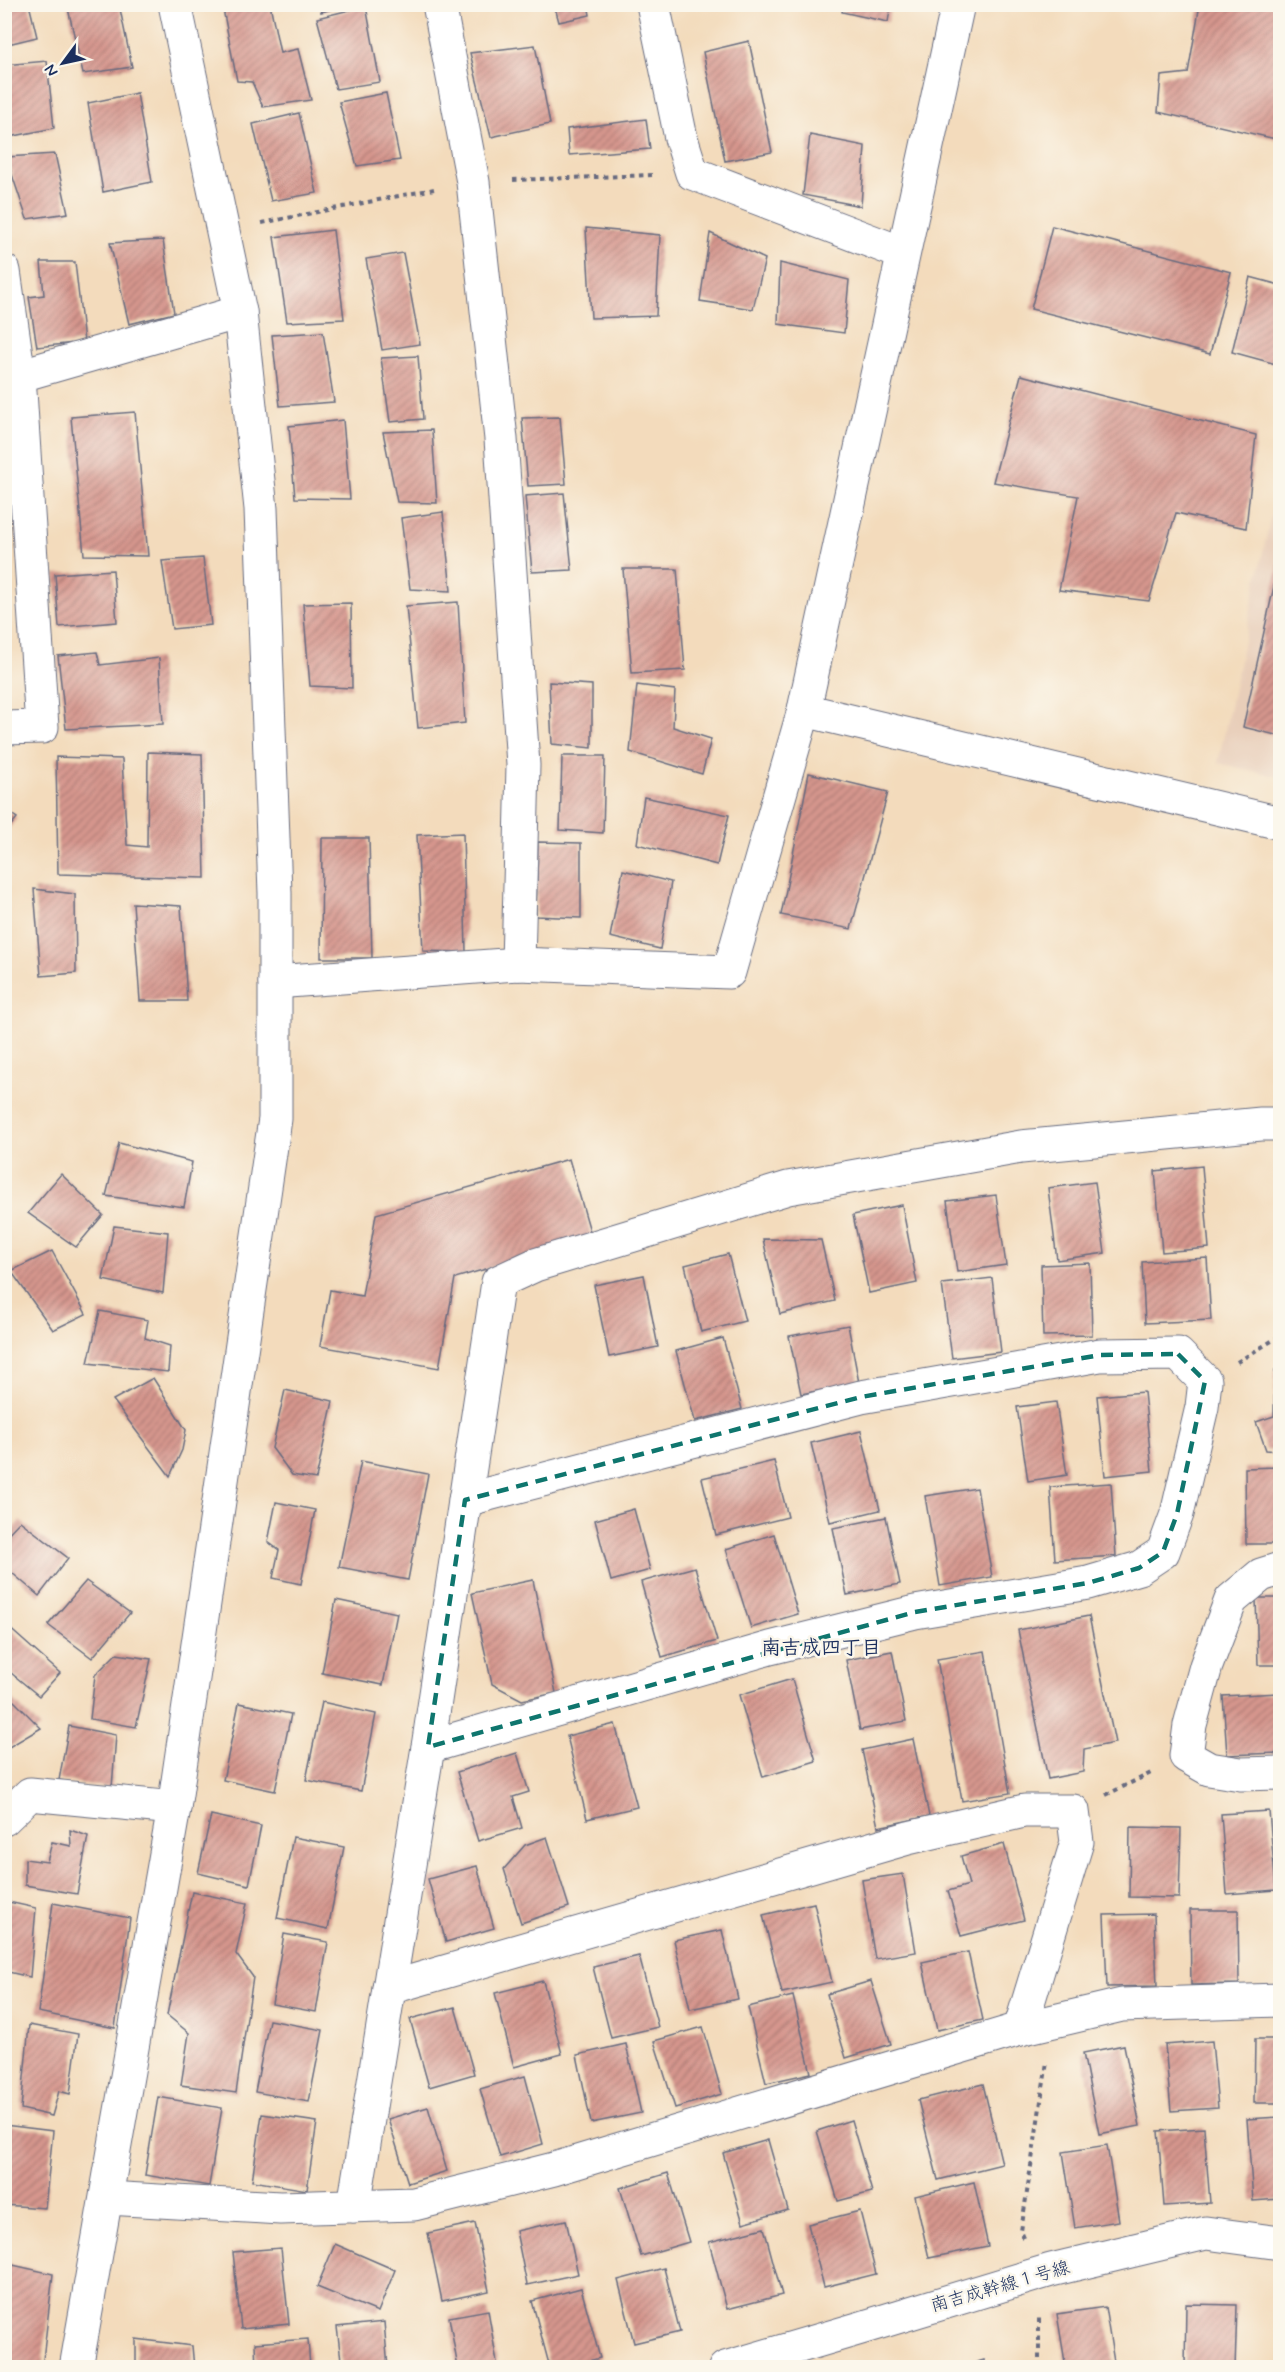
<svg xmlns="http://www.w3.org/2000/svg" width="1285" height="2372" viewBox="0 0 1285 2372" font-family="Mynerve,'Klee One',sans-serif">
<style>
.built{fill:#e8ceb9}
.building{fill:url(#building-hatch)}
.lines{fill:none;stroke-linecap:round;stroke-linejoin:round}
.minor-casing{stroke:#676b7f;stroke-width:35}
.path{stroke:#676b7f;stroke-width:4;stroke-dasharray:4.5 4.5;stroke-linecap:butt}
.minor{stroke:#fff;stroke-width:33}
.marked{fill:none;stroke:#0f766e;stroke-width:4.5;stroke-dasharray:12 8;stroke-linejoin:round}
.labels{text-anchor:middle;stroke-width:5;stroke-linejoin:round;paint-order:stroke}
.street-label{font-size:18px;fill:#1b2f5e;stroke:#fbf7ec}
.neighbourhood-label{font-size:20px;font-weight:bold;fill:#1b2f5e;stroke:#fbf7ec}
</style>
<defs>
<pattern id="building-hatch" width="6" height="6" patternUnits="userSpaceOnUse" patternTransform="scale(1.5)"><rect width="6" height="6" fill="#d6968d"/><path d="M-1 1l2-2M0 6l6-6M5 7l2-2" fill="none" stroke="#ad7b76"/></pattern>
</defs>
<rect width="100%" height="100%" fill="#fbf7ec"/>
<filter id="ink" filterUnits="userSpaceOnUse"><feTurbulence type="fractalNoise" baseFrequency=".0167" numOctaves="2"/><feDisplacementMap in="SourceGraphic" scale="12" xChannelSelector="R" yChannelSelector="G"/><feConvolveMatrix kernelMatrix="1 2 1 2 8 2 1 2 1" color-interpolation-filters="sRGB"/></filter>
<filter id="wash" filterUnits="userSpaceOnUse"><feTurbulence type="fractalNoise" baseFrequency=".008" numOctaves="4" result="noise"/><feDisplacementMap in="SourceGraphic" scale="24" xChannelSelector="R" yChannelSelector="G"/><feGaussianBlur stdDeviation="1.35" result="paint"/><feColorMatrix in="noise" values="0 0 0 0 0 0 0 0 0 0 0 0 0 0 0 0 0 1.4 0 .05"/><feComposite in="paint" operator="in"/></filter>
<g filter="url(#wash)">
<rect width="100%" height="100%" fill="#f3dbbc"/>
<polygon class="built" points="1280,473 1280,777 1218,763"/>
<g id="blocks">
<g class="building">
<polygon points="4,4 29,4 37,37 4,45"/>
<polygon points="67,4 119,4 132,67 83,74"/>
<polygon points="253,4 270,4 280,53 298,49 311,100 263,107 252,82 237,81 223,9"/>
<polygon points="319,4 348,4 348,5 321,12"/>
<polygon points="554,4 588,4 590,15 559,22"/>
<polygon points="843,4 891,4 888,22 842,12"/>
<polygon points="1200,4 1261,4 1280,7 1280,140 1158,112 1161,76 1188,73"/>
<polygon points="366,6 380,82 336,89 317,18"/>
<polygon points="749,41 772,152 725,161 703,52"/>
<polygon points="535,45 550,124 491,137 470,53"/>
<polygon points="47,61 54,128 9,137 4,117 4,65"/>
<polygon points="137,93 152,182 103,192 88,103"/>
<polygon points="386,93 400,160 357,166 339,102"/>
<polygon points="299,113 317,193 271,201 253,124"/>
<polygon points="646,119 650,149 569,155 567,129"/>
<polygon points="810,135 865,146 861,206 803,195"/>
<polygon points="55,154 68,213 27,219 6,157"/>
<polygon points="1052,226 1231,272 1210,354 1031,309"/>
<polygon points="586,228 660,235 656,316 591,318"/>
<polygon points="333,230 344,319 287,322 274,237"/>
<polygon points="710,233 765,259 753,309 700,301"/>
<polygon points="163,240 174,313 129,324 110,243"/>
<polygon points="403,253 420,344 382,350 366,259"/>
<polygon points="41,262 75,262 84,342 37,347 29,297 44,295"/>
<polygon points="780,263 849,280 844,333 778,324"/>
<polygon points="1250,277 1280,285 1280,346 1276,364 1232,352"/>
<polygon points="323,332 334,402 280,406 272,335"/>
<polygon points="418,356 423,419 390,422 381,358"/>
<polygon points="1021,375 1256,435 1246,528 1176,513 1149,601 1059,590 1078,496 993,482"/>
<polygon points="135,412 148,556 84,555 71,417"/>
<polygon points="560,417 566,484 528,486 522,418"/>
<polygon points="343,420 350,499 295,498 289,426"/>
<polygon points="432,430 437,503 397,502 383,432"/>
<polygon points="564,493 572,570 532,572 525,496"/>
<polygon points="443,512 451,591 410,589 401,518"/>
<polygon points="203,558 211,625 172,629 162,561"/>
<polygon points="1280,559 1280,736 1243,727"/>
<polygon points="623,569 677,569 685,670 632,673"/>
<polygon points="113,570 117,622 59,627 55,574"/>
<polygon points="458,602 465,723 418,728 406,606"/>
<polygon points="351,603 352,688 310,686 303,604"/>
<polygon points="97,652 100,665 159,658 163,724 66,729 58,656"/>
<polygon points="549,682 592,685 592,748 552,744"/>
<polygon points="637,685 675,690 673,727 711,739 702,774 630,752"/>
<polygon points="148,752 202,754 205,878 58,874 56,757 122,759 127,845 147,847"/>
<polygon points="562,756 605,756 603,833 560,830"/>
<polygon points="809,773 888,792 851,929 781,915"/>
<polygon points="644,797 729,815 717,865 637,844"/>
<polygon points="4,809 17,818 4,834"/>
<polygon points="463,833 466,952 423,951 417,835"/>
<polygon points="322,838 369,838 372,958 321,958"/>
<polygon points="538,842 581,843 581,918 536,916"/>
<polygon points="623,870 671,882 660,949 610,937"/>
<polygon points="34,889 75,894 76,973 41,976"/>
<polygon points="133,903 181,906 187,1001 140,1001"/>
<polygon points="119,1143 192,1162 184,1207 106,1196"/>
<polygon points="569,1159 592,1238 455,1278 439,1368 320,1346 330,1290 362,1296 376,1214"/>
<polygon points="1202,1166 1209,1248 1162,1252 1155,1171"/>
<polygon points="61,1174 103,1215 76,1247 28,1213"/>
<polygon points="1095,1182 1105,1253 1057,1260 1048,1188"/>
<polygon points="996,1195 1006,1265 957,1272 947,1201"/>
<polygon points="902,1205 917,1283 869,1293 853,1215"/>
<polygon points="114,1226 168,1232 163,1293 103,1280"/>
<polygon points="763,1239 821,1240 835,1301 780,1314"/>
<polygon points="52,1251 86,1314 53,1330 11,1271"/>
<polygon points="728,1254 745,1321 701,1332 685,1265"/>
<polygon points="1207,1258 1211,1320 1145,1323 1142,1262"/>
<polygon points="1090,1263 1092,1335 1043,1336 1041,1265"/>
<polygon points="644,1275 658,1347 609,1357 594,1285"/>
<polygon points="992,1278 1001,1352 952,1358 942,1284"/>
<polygon points="100,1311 148,1320 145,1338 170,1346 168,1372 88,1363"/>
<polygon points="848,1325 859,1383 801,1394 789,1336"/>
<polygon points="723,1338 742,1409 695,1421 676,1351"/>
<polygon points="1275,1370 1280,1371 1280,1451 1266,1450 1256,1422 1274,1416"/>
<polygon points="153,1378 186,1430 182,1450 170,1476 113,1400"/>
<polygon points="285,1390 333,1401 316,1479 292,1475 272,1448"/>
<polygon points="1144,1392 1152,1471 1105,1476 1097,1396"/>
<polygon points="1056,1402 1067,1475 1028,1481 1017,1407"/>
<polygon points="861,1431 880,1510 830,1522 811,1443"/>
<polygon points="361,1461 428,1474 408,1580 339,1567"/>
<polygon points="774,1461 788,1517 716,1535 702,1478"/>
<polygon points="1280,1467 1280,1544 1246,1544 1245,1468"/>
<polygon points="1111,1483 1116,1556 1055,1560 1050,1487"/>
<polygon points="977,1488 992,1577 940,1586 925,1496"/>
<polygon points="276,1502 315,1510 301,1584 273,1578 279,1550 268,1542"/>
<polygon points="634,1509 650,1570 611,1581 595,1520"/>
<polygon points="886,1517 900,1584 847,1595 833,1528"/>
<polygon points="20,1521 68,1558 39,1596 4,1566 4,1538"/>
<polygon points="774,1534 798,1614 751,1628 726,1549"/>
<polygon points="695,1567 717,1641 662,1657 641,1582"/>
<polygon points="533,1580 556,1693 522,1700 492,1684 472,1593"/>
<polygon points="86,1581 130,1613 92,1658 48,1625"/>
<polygon points="1256,1598 1280,1598 1280,1665 1258,1665"/>
<polygon points="336,1600 397,1613 383,1685 322,1673"/>
<polygon points="1089,1616 1115,1743 1084,1749 1083,1772 1048,1779 1018,1630"/>
<polygon points="6,1625 60,1673 39,1696 5,1668"/>
<polygon points="892,1651 906,1721 860,1730 846,1660"/>
<polygon points="985,1651 1010,1793 962,1801 937,1659"/>
<polygon points="116,1654 151,1659 136,1727 90,1719 95,1675"/>
<polygon points="792,1679 816,1761 763,1777 739,1695"/>
<polygon points="4,1691 41,1728 4,1750"/>
<polygon points="1279,1693 1280,1753 1227,1755 1223,1696"/>
<polygon points="322,1702 376,1714 361,1791 306,1780"/>
<polygon points="239,1703 291,1714 275,1791 223,1780"/>
<polygon points="615,1724 637,1807 587,1819 567,1736"/>
<polygon points="69,1726 116,1735 112,1788 59,1780"/>
<polygon points="913,1739 929,1816 878,1827 862,1750"/>
<polygon points="517,1753 529,1792 513,1797 522,1828 478,1841 457,1772"/>
<polygon points="1269,1811 1276,1890 1227,1894 1221,1814"/>
<polygon points="211,1815 261,1826 249,1885 198,1873"/>
<polygon points="1130,1827 1181,1828 1179,1898 1129,1897"/>
<polygon points="70,1830 88,1836 77,1894 25,1885 25,1859 47,1862 52,1842 71,1846"/>
<polygon points="293,1837 344,1847 328,1929 277,1918"/>
<polygon points="547,1837 569,1907 521,1923 504,1869 525,1845"/>
<polygon points="1004,1844 1024,1920 961,1936 948,1891 969,1885 961,1856"/>
<polygon points="477,1866 494,1928 446,1942 428,1879"/>
<polygon points="903,1874 916,1952 875,1959 862,1880"/>
<polygon points="192,1892 247,1903 236,1954 253,1977 236,2093 181,2085 189,2033 167,2015"/>
<polygon points="4,1901 36,1908 30,1977 4,1971"/>
<polygon points="53,1903 130,1918 115,2028 38,2012"/>
<polygon points="814,1903 832,1982 782,1993 763,1915"/>
<polygon points="1190,1910 1238,1910 1239,1984 1191,1985"/>
<polygon points="1154,1914 1157,1986 1107,1987 1104,1915"/>
<polygon points="722,1930 738,1999 690,2009 674,1940"/>
<polygon points="284,1934 328,1942 316,2012 272,2004"/>
<polygon points="968,1952 983,2020 937,2030 922,1962"/>
<polygon points="639,1956 658,2027 611,2038 593,1967"/>
<polygon points="543,1981 562,2054 514,2067 495,1993"/>
<polygon points="871,1981 891,2044 846,2058 827,1994"/>
<polygon points="793,1996 811,2073 766,2083 748,2007"/>
<polygon points="455,2007 474,2074 429,2087 410,2019"/>
<polygon points="269,2020 323,2030 309,2102 255,2092"/>
<polygon points="29,2025 78,2034 70,2094 59,2091 52,2116 21,2109"/>
<polygon points="703,2027 722,2094 675,2108 654,2041"/>
<polygon points="1255,2039 1280,2039 1280,2103 1254,2103"/>
<polygon points="1212,2041 1218,2108 1171,2111 1165,2045"/>
<polygon points="626,2044 641,2113 591,2123 577,2055"/>
<polygon points="1124,2045 1140,2126 1099,2134 1083,2053"/>
<polygon points="525,2076 543,2144 500,2157 480,2089"/>
<polygon points="983,2084 1002,2164 938,2180 918,2100"/>
<polygon points="158,2097 222,2108 209,2186 145,2175"/>
<polygon points="428,2107 447,2171 408,2183 388,2119"/>
<polygon points="262,2114 317,2122 307,2190 252,2181"/>
<polygon points="1280,2117 1280,2199 1253,2201 1247,2119"/>
<polygon points="851,2120 872,2192 838,2201 817,2131"/>
<polygon points="4,2125 53,2131 45,2208 4,2205"/>
<polygon points="1204,2128 1210,2203 1164,2206 1158,2131"/>
<polygon points="768,2140 788,2210 743,2223 723,2153"/>
<polygon points="1107,2145 1119,2221 1075,2228 1063,2152"/>
<polygon points="668,2173 689,2242 641,2256 620,2188"/>
<polygon points="974,2182 988,2246 929,2258 915,2196"/>
<polygon points="860,2211 876,2274 824,2287 808,2224"/>
<polygon points="566,2220 578,2274 527,2285 516,2231"/>
<polygon points="475,2223 489,2291 442,2301 428,2233"/>
<polygon points="764,2228 782,2295 727,2309 709,2242"/>
<polygon points="335,2244 395,2270 378,2312 317,2287"/>
<polygon points="281,2248 289,2324 241,2329 233,2252"/>
<polygon points="4,2263 53,2274 42,2368 4,2368"/>
<polygon points="664,2268 680,2332 634,2343 618,2280"/>
<polygon points="581,2288 600,2358 562,2368 550,2368 532,2301"/>
<polygon points="1186,2304 1237,2305 1235,2368 1185,2368"/>
<polygon points="1105,2307 1115,2368 1066,2368 1057,2314"/>
<polygon points="488,2310 498,2368 458,2368 449,2317"/>
<polygon points="384,2322 388,2368 342,2368 337,2327"/>
<polygon points="136,2339 192,2346 194,2368 136,2368"/>
<polygon points="308,2339 310,2368 256,2368 255,2343"/>
<polygon points="984,2360 986,2368 961,2368 961,2367"/>
</g>
</g>
</g>
<g filter="url(#ink)">
<use href="#blocks" fill-opacity="0" stroke="#676b7f" stroke-width="1.5"/>
<g class="lines">
<g class="minor-casing">
<g id="minor">
<polyline points="439,4 473,182 501,439 523,765 518,964"/>
<polyline points="653,4 681,138 692,173 902,253"/>
<polyline points="4,271 19,376 42,727 4,728"/>
<polyline points="4,380 240,312"/>
<polyline points="804,710 1280,823"/>
<polyline points="275,982 518,964 729,972 804,710 958,4"/>
<polyline points="1280,1569 1261,1575 1231,1600 1206,1666 1190,1725 1186,1756 1209,1769 1241,1774 1280,1773"/>
<polyline points="428,1747 770,1648 915,1612 1088,1583 1139,1568 1163,1552 1177,1514 1202,1407 1205,1381 1178,1354 1100,1355 861,1397 465,1500"/>
<polyline points="4,1819 30,1794 174,1808 275,1119 275,893 261,509 240,312 175,4"/>
<polyline points="389,1988 908,1838 1024,1811 1073,1811 1077,1842 1020,2029"/>
<polyline points="107,2198 280,2208 414,2204 554,2169 1020,2029 1122,2005 1280,2000"/>
<polyline points="354,2206 428,1747 498,1282 535,1265 788,1188 1021,1147 1261,1124 1280,1124"/>
<polyline points="76,2368 174,1808"/>
<polyline points="725,2368 861,2328 1051,2270 1206,2233 1280,2243"/>
</g>
</g>
<g class="path">
<polyline points="513,180 652,175"/>
<polyline points="262,223 434,189"/>
<polyline points="1237,1362 1280,1336"/>
<polyline points="1106,1795 1153,1772"/>
<polyline points="1024,2238 1021,2231 1047,2062"/>
<polyline points="1039,2368 1039,2314"/>
</g>
<use href="#minor" class="minor"/>
</g>
</g>
<path class="marked" d="M1178,1354L1205,1381L1177,1514L1163,1552L1139,1568L1088,1583L915,1612L428,1747L465,1500L861,1397L1100,1355Z"/>
<g class="labels">
<g class="street-label">
<text transform="translate(1000 2286) rotate(-16)" y="6">南吉成幹線１号線</text>
</g>
<g class="neighbourhood-label">
<text x="821" y="1654">南吉成四丁目</text>
</g>
</g>
<rect width="1285" height="2372" fill="none" stroke="#fbf7ec" stroke-width="24"/>
<g transform="translate(63 63) rotate(237)" stroke="#fbf7ec" stroke-width="4.5" paint-order="stroke">
<path d="M0-4.5L10 22L0 15L-10 22Z" fill="#1b2f5e"/>
<text y="-9" font-size="16" font-weight="bold" text-anchor="middle" fill="#1b2f5e">N</text>
</g>
</svg>
